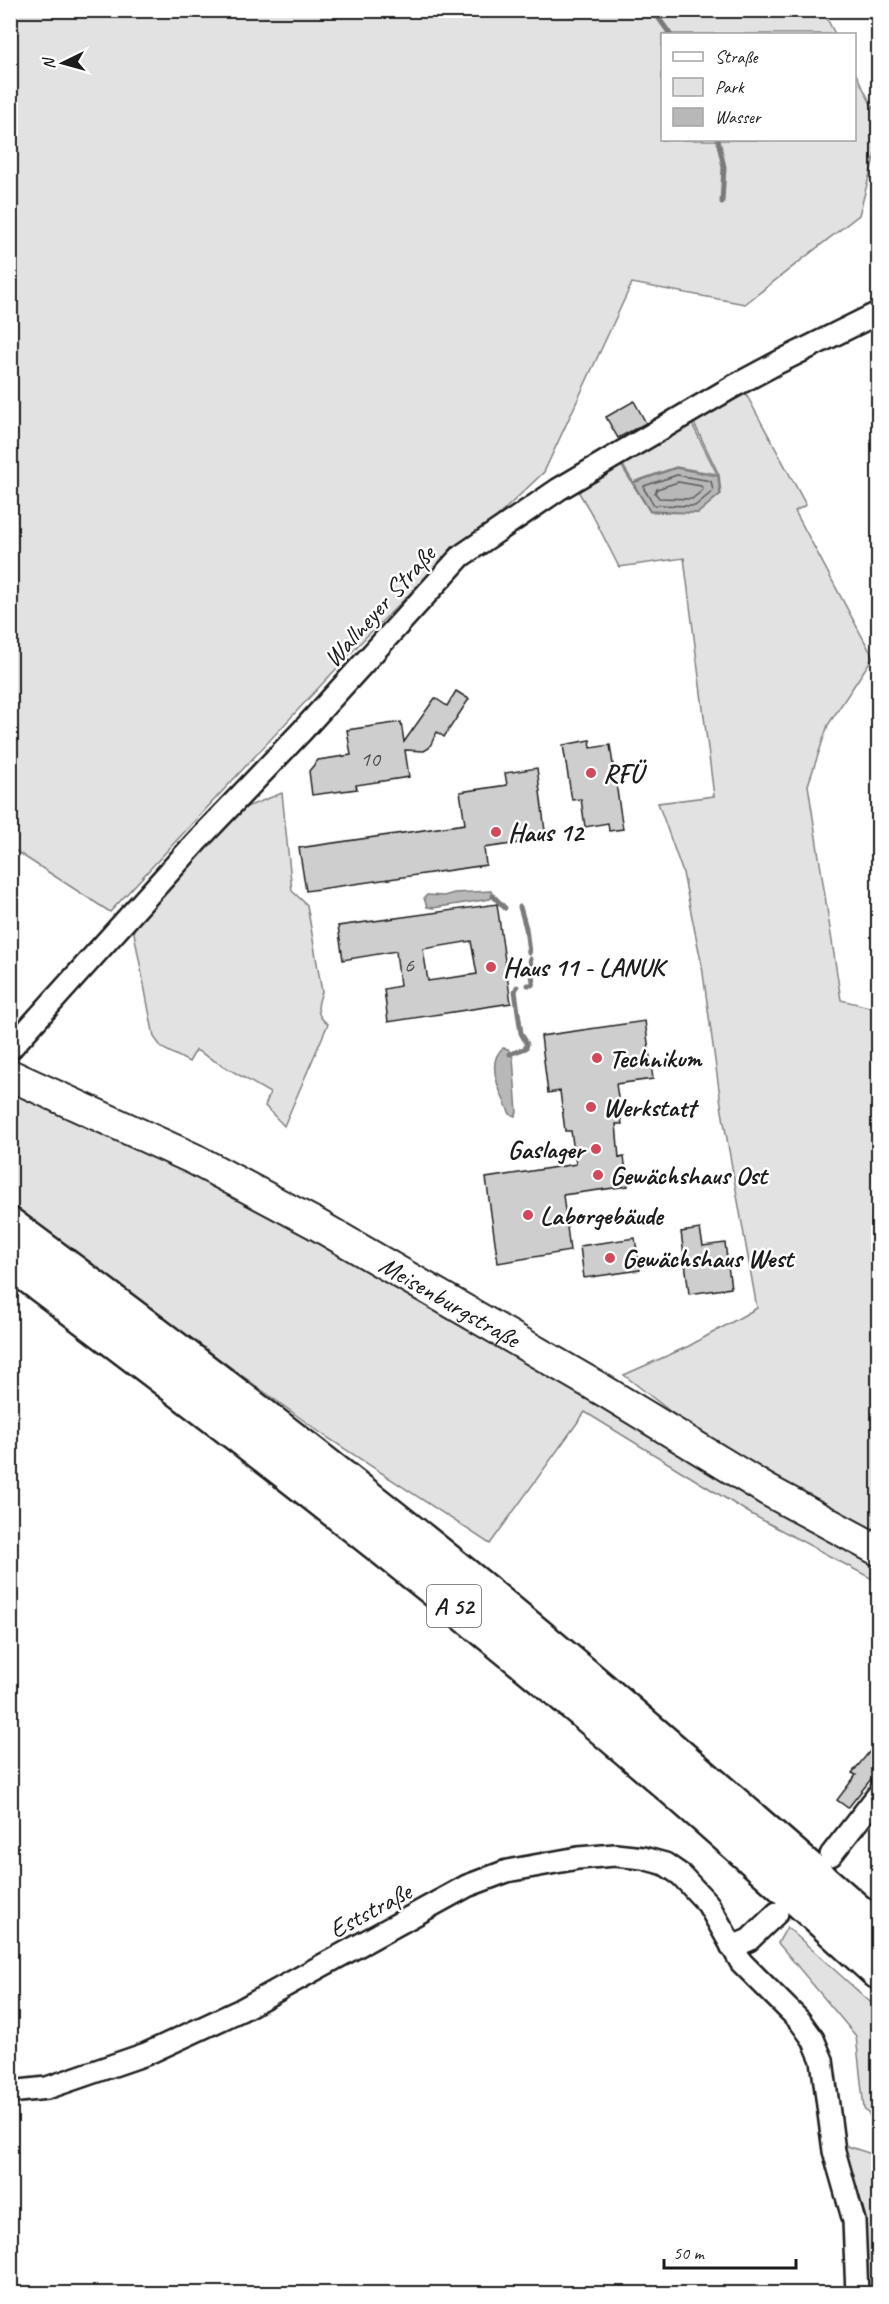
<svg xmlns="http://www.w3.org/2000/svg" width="889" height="2304" viewBox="0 0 889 2304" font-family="Caveat,sans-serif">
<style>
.green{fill:#e2e2e2;stroke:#7f7f7f;stroke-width:1.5}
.water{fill:#b8b8b8;stroke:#7a7a7a;stroke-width:1.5}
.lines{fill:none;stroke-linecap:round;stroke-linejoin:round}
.shore{stroke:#5a5a5a;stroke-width:1.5}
.stream{stroke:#7a7a7a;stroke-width:5}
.building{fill:#cecece;stroke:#1c1c1c;stroke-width:1.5;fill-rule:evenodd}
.minor-casing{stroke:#1c1c1c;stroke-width:26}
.secondary-casing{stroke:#1c1c1c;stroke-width:34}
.motorway-casing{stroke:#1c1c1c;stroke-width:38}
.minor{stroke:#fff;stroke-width:21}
.secondary{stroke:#fff;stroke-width:30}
.motorway{stroke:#fff;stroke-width:33}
.poi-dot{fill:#d1495b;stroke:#fff;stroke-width:2}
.labels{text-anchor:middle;stroke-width:5;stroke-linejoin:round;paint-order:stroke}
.number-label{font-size:22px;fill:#484848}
.shield{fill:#fff;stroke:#606060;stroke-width:1.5}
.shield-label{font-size:24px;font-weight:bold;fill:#1c1c1c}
.street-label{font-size:26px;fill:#1c1c1c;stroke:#fff}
.poi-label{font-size:26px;font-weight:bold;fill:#1c1c1c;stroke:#fff;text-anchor:start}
</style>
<rect width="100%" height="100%" fill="#fff"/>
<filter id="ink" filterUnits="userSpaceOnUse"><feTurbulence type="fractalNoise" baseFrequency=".0167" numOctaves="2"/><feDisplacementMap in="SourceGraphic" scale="12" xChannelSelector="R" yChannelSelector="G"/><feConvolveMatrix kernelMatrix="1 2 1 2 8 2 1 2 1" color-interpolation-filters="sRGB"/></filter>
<g filter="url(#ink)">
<g class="green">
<polygon points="10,11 823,11 835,34 662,34 662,140 854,140 855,72 878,118 877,147 859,215 745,304 632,283 544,472 477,536 427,577 364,639 110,912 11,848"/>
<polygon points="746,394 806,505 795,511 873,657 828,725 808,785 841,1000 878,1009 878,1548 769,1489 624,1375 689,1346 757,1308 722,1111 702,966 683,873 658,803 714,796 684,558 619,567 594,518 578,491 621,465 650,512 698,513 721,494 719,475 693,421"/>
<polygon points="691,422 717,474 676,467 633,482 622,464"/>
<path d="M282,793L292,891L307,905L322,992C317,1005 315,1016 328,1024L284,1126L265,1106L270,1093L196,1050L189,1062L162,1048L154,1037L133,928L229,814Z"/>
<polygon points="11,1078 99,1121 878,1552 878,1582 751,1514 585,1412 490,1544 325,1436 11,1208"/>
<polygon points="787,1927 878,2009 878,2125 864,2109 856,2036 778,1943"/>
<polygon points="841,2144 878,2156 878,2293 862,2293"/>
</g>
<g class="water">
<polygon points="676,468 718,476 720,494 698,513 650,511 633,483"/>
<polygon points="491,891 493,896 490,899 433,908 427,907 424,898 427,895 444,896 454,893"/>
<path d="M503,1048L508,1049L513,1058L517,1112L515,1116L510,1114C502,1096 484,1063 503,1048Z"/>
</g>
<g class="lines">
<g class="shore">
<polygon points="677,475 711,481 713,491 695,506 654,505 644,489 644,486"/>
<polygon points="678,482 701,486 703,490 692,499 659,498 655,493 657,489"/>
</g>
<g class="stream">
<polyline points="653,10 670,34"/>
<polyline points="718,140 724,167 722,202"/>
<polyline points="493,896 505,908"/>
<polyline points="520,907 526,928 529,953"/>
<polyline points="528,985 532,985 533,982 530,959"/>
<polyline points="510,1054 526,1048 527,1044 521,1033 515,991 517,987"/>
</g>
</g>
<g class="building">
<polygon points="634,401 646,423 618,438 606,417"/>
<polygon points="456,691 469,699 444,737 437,732 429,748 424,751 405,750 409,777 356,785 357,789 312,795 309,771 318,760 351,755 347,730 401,722 404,742 435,698 447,706"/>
<polygon points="590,740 591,748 610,745 623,829 609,831 608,823 585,827 581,799 572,800 563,745"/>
<polygon points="537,768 546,839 484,848 486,865 306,891 299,848 465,824 460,792 507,785 505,773"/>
<path d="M497,904L511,1003L388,1022L384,989L400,986L396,951L343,960L338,926ZM471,941L477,974L428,981L423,949Z"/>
<polygon points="645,1021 653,1079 616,1084 622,1124 616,1124 619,1158 624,1157 628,1186 563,1195 570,1251 498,1263 486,1178 576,1164 571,1131 565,1131 560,1091 548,1093 541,1036"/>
<polygon points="700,1229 703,1246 725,1243 731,1288 689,1294 681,1232"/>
<polygon points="635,1238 640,1270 584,1278 580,1246"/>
<polygon points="879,1740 879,1769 848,1808 837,1800 856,1775 852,1773"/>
</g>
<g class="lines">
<g class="minor-casing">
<g id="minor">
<polyline points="10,1049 197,841 302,731 461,556 559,489 734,386 779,362 878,313"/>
<polyline points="831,1855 878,1795"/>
<polyline points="732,1947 749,1940 777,1913"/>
<polyline points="10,2092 47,2088 146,2054 241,2010 467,1886 507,1871 578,1858 615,1855 643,1858 665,1864 681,1875 708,1904 741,1962 800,2021 813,2039 822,2060 834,2151 854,2221 857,2294"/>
</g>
</g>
<g class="secondary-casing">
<g id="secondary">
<path id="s1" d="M10,1075L194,1159L316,1224L606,1392L767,1490L878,1550"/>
</g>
</g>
<g class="motorway-casing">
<g id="motorway">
<path d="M10,1225C141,1322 271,1420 399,1522C563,1652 720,1791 878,1929"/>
<path d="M10,1262C206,1409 400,1558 587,1715C686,1799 783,1885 878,1972"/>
</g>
</g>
<use href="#minor" class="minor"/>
<use href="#secondary" class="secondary"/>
<use href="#motorway" class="motorway"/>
</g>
</g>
<g class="poi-dot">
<circle cx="591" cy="773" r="6"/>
<circle cx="496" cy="832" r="6"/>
<circle cx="491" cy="967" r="6"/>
<circle cx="597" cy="1058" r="6"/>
<circle cx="591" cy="1107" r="6"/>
<circle cx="596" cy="1149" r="6"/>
<circle cx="598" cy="1175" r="6"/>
<circle cx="528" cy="1215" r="6"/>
<circle cx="610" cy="1258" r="6"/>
</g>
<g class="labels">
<g class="number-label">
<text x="370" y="766">10</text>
<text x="409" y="972">6</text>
</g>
<rect class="shield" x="427" y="1585" width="54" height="42" rx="4.5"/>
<g class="shield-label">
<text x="454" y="1614">A 52</text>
</g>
<g class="street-label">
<text transform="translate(379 606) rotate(-48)" y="9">Wallneyer Straße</text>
<text dy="9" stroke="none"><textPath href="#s1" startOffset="495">Meisenburgstraße</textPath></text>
<text transform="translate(370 1910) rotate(-28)" y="9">Eststraße</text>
</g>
<g class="poi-label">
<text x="603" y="782">RFÜ</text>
<text x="508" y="841">Haus 12</text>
<text x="503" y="976">Haus 11 - LANUK</text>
<text x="609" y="1067">Technikum</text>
<text x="603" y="1116">Werkstatt</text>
<text x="584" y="1158" text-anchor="end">Gaslager</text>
<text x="610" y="1184">Gewächshaus Ost</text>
<text x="540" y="1224">Laborgebäude</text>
<text x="622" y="1267">Gewächshaus West</text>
</g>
</g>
<rect width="889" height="2304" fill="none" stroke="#fff" stroke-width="36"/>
<rect x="18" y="18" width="853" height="2268" fill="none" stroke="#1c1c1c" stroke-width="2" filter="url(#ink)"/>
<rect x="661" y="33" width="195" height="108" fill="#ffffff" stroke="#a4a4a4" stroke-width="1.5"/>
<rect x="673" y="52" width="30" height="9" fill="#ffffff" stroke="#a4a4a4" stroke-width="1.5"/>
<text x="715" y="63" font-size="18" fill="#1c1c1c">Straße</text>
<rect x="673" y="78" width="30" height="18" fill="#e2e2e2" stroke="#a4a4a4" stroke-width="1.5"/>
<text x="715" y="93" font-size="18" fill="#1c1c1c">Park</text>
<rect x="673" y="108" width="30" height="18" fill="#b8b8b8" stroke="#a4a4a4" stroke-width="1.5"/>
<text x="715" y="123" font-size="18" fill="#1c1c1c">Wasser</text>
<g transform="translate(63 63) rotate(265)" stroke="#ffffff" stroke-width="4.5" paint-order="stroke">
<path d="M0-4.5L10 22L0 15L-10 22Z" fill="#1c1c1c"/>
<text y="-9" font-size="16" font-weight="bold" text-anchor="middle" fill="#1c1c1c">N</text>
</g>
<path d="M664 2259v9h132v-9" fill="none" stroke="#1c1c1c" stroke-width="3"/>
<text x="673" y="2259" font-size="18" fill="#1c1c1c" stroke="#ffffff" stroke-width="4.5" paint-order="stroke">50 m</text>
</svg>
